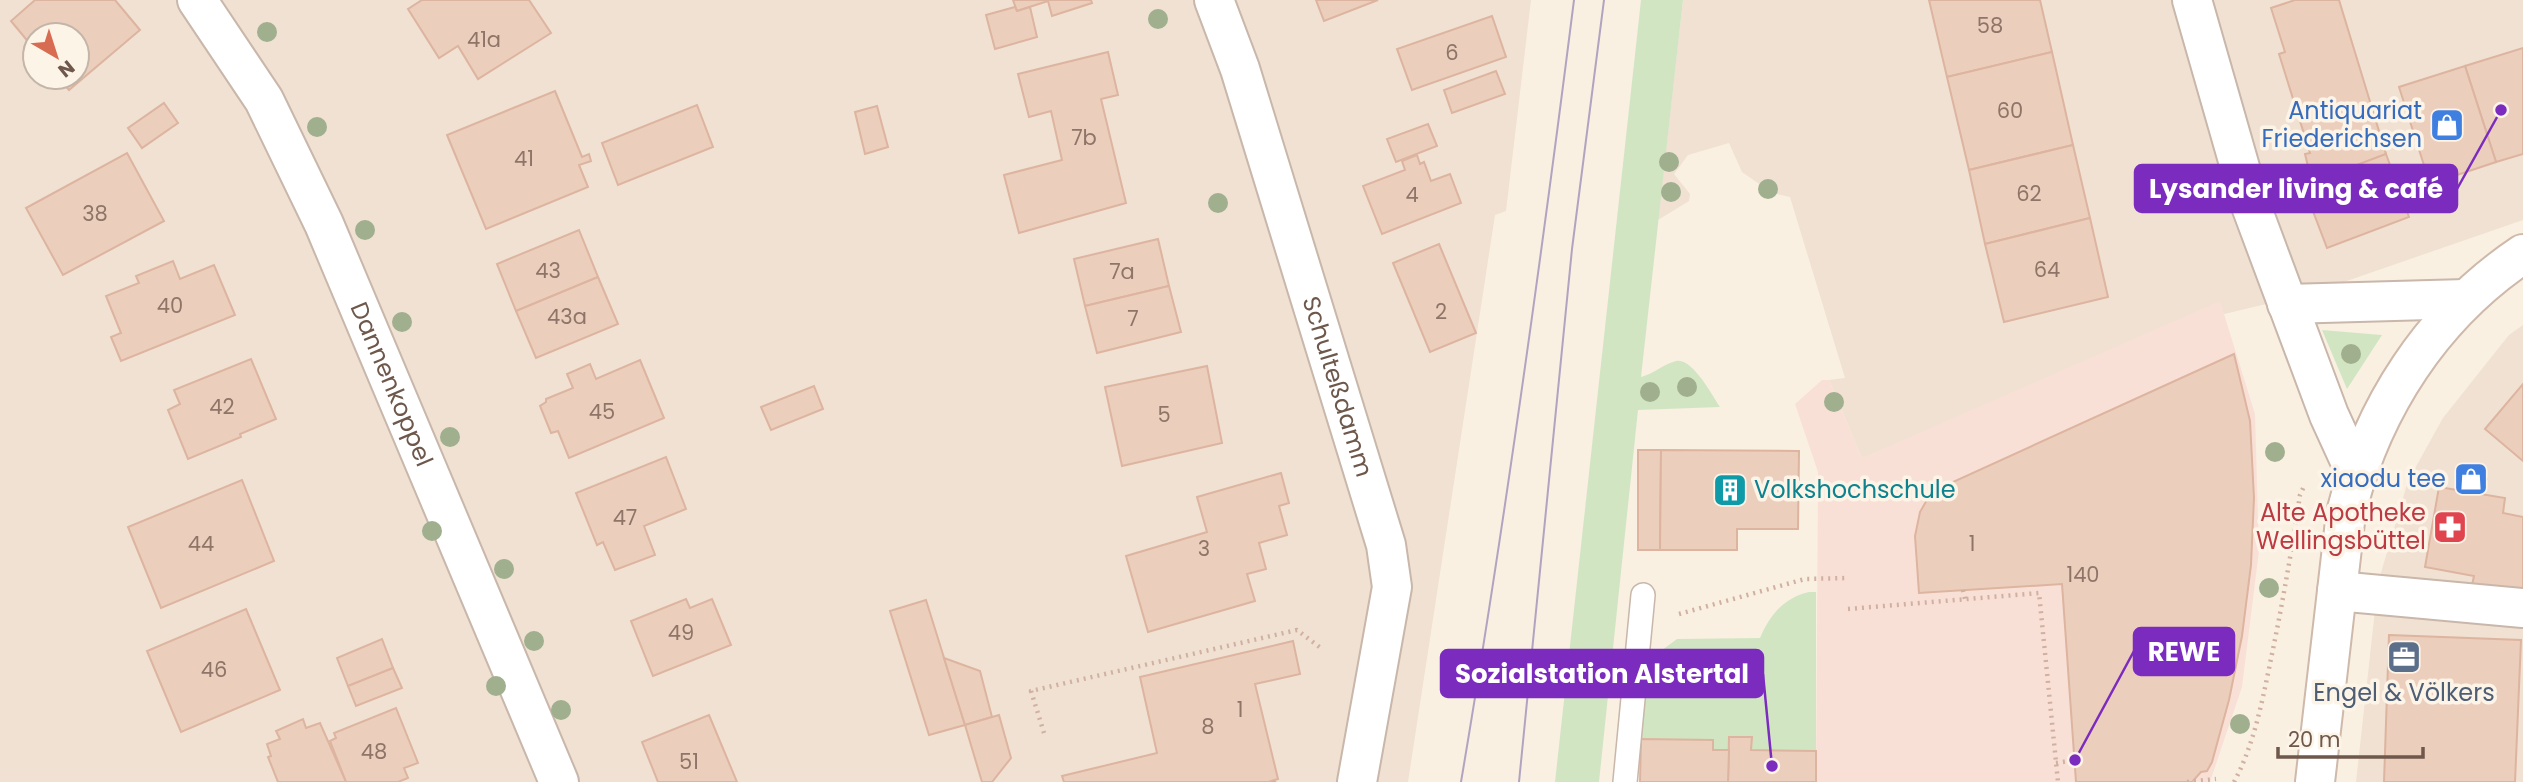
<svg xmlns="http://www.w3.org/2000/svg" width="2523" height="782" viewBox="0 0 2523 782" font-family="Poppins,sans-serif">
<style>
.residential{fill:#f0e1d2;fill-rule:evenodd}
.commercial{fill:#f9e0d7}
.green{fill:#d2e5c3}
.building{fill:#eccebd;stroke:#ddb49f;stroke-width:2}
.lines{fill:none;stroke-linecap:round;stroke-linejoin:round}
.lane-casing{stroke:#c8b7aa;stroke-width:26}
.street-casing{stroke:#c8b7aa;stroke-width:42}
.secondary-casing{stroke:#ceb9ab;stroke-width:42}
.path{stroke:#d0b1a1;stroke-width:4.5;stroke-dasharray:2 5;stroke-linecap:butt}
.lane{stroke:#fff;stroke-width:23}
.street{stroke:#fff;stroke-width:38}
.secondary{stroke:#fff;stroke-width:38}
.tram{stroke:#b2a3c1;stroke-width:2}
.tree{fill:#a0af8d}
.labels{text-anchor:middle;stroke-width:7;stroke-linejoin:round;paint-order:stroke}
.number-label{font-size:21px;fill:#8e7568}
.shop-label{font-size:24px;fill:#366cbe;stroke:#fdf4e8;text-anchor:end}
.street-label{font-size:24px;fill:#6e574b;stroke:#fdf4e8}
.culture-label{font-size:24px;fill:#0d838f;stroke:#fdf4e8;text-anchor:start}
.health-label{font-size:24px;fill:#be3a42;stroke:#fdf4e8;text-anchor:end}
.service-label{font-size:24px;fill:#4e5e75;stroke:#fdf4e8}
.leader{fill:none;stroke:#7b2cbf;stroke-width:2.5}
.callout-dot{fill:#7b2cbf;stroke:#fdf4e8;stroke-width:2.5}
.callout{fill:#7b2cbf;stroke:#7b2cbf;stroke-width:2.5}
.callout-label{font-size:26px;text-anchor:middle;font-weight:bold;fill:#fff}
</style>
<rect width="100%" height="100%" fill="#f9f0e2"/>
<g class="residential">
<path d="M0,0H1531L1506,211L1495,215L1408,782H0ZM35,35H77V77H35Z"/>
<polygon points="1683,0 2523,0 2523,220 2312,293 2195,321 1862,458 1829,380 1845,378 1790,197 1772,193 1742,172 1729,143 1688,155 1674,174 1690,194 1689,201 1658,220"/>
<polygon points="2523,325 2523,782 2356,782 2378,583 2408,481 2443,418 2509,335"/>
</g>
<polygon class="commercial" points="2220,301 2255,414 2259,551 2242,687 2210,782 1816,782 1818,472 1795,404 1822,380 1829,380 1862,458"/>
<g class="green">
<path d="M1641,0H1683L1641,377C1653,374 1664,364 1676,361C1692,357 1712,395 1720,407L1638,410L1599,782H1555Z"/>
<polygon points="2322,330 2382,335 2347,389"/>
<path d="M1809,592H1816V751L1751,750V737H1729V750H1713V740L1641,739L1647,680L1654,656L1677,639L1760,638C1770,614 1784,598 1809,592Z"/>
</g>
<g class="building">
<polygon points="35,0 115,0 140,30 69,90 58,77 77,77 77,35 35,35 35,50 11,21"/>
<polygon points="422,0 529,0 551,33 478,79 458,46 439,58 408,9"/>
<polygon points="1013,0 1091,0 1092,3 1052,16 1048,1 1017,11"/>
<polygon points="1316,0 1378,0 1324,21"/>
<polygon points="1929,0 2040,0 2052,52 1947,77"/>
<polygon points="2295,0 2339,0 2386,154 2312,183 2305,154 2310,153 2279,54 2285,52 2271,8"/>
<polygon points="1015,7 1017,11 1030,7 1037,37 995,49 986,15"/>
<polygon points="1492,16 1506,57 1412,90 1397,49"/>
<polygon points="2523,48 2523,154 2496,162 2465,66"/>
<polygon points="1108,52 1118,95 1101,99 1126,203 1019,233 1004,175 1062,160 1051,111 1029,117 1018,74"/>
<polygon points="2052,52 2073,145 1969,170 1947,77"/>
<polygon points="2465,66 2496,162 2430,184 2399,87"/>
<polygon points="1496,71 1505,94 1452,113 1444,90"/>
<polygon points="555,91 582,157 589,154 591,161 579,165 588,187 486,229 447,135"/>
<polygon points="164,103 178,123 142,148 128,128"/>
<polygon points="697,105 713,147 618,185 602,143"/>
<polygon points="877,106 888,147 865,154 855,112"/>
<polygon points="1428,124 1437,146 1396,162 1387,139"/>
<polygon points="2073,145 2090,218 1985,244 1969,170"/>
<polygon points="127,153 164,221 63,275 26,208"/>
<polygon points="2386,154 2409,217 2327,248 2303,185"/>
<polygon points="1417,155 1420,164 1424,162 1431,181 1450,174 1461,203 1382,234 1363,186 1405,170 1402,161"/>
<polygon points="2090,218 2108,297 2004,322 1985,244"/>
<polygon points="579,230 598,277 516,311 497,264"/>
<polygon points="1158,239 1169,286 1085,306 1074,259"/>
<polygon points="1439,244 1476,333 1430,352 1393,263"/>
<polygon points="173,261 180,279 214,265 235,315 121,361 111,337 121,333 106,296 139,283 136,276"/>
<polygon points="598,277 618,324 536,358 516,311"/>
<polygon points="1169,286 1181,332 1097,353 1085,306"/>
<polygon points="2234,354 2250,421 2254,498 2251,565 2242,636 2229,700 2212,762 2207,771 2201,772 2192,782 2076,782 2062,584 1919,593 1915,536 1920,512 1928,498 1944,486"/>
<polygon points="251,359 276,419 240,434 241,437 188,459 168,410 180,404 174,390"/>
<polygon points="640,360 664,418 569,458 558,431 551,433 540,406 546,402 546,399 573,388 567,374 590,364 596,379"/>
<polygon points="1207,366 1222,443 1122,466 1105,387"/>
<polygon points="2523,384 2523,461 2485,429"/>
<polygon points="814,386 823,409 771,430 761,407"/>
<polygon points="1638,450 1661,450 1660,550 1638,550"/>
<polygon points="1661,450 1799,451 1798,529 1737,529 1737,550 1660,550"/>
<polygon points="666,457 686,509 644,526 655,555 615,570 603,542 597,545 576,493"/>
<polygon points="2466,465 2479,467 2487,479 2478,493 2461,491 2457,474"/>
<polygon points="1281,473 1289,503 1279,506 1287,535 1259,543 1266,569 1247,574 1255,601 1148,632 1126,556 1207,532 1197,497"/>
<polygon points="242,480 274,561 161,608 128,527"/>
<polygon points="2439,487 2505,498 2503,513 2523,517 2523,593 2472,585 2474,576 2425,567"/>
<polygon points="686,599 690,608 712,599 731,645 653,676 631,621"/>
<polygon points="926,600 965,725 929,735 890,611"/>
<polygon points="246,609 280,690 181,732 147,651"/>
<polygon points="2389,635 2521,640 2515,782 2384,782"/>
<polygon points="382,639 393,668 348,686 337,658"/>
<polygon points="1293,641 1300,674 1255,684 1278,779 1268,782 1064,782 1062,776 1157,753 1140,677"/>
<polygon points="944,658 980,671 992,717 965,725"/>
<polygon points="393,668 402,688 356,706 348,686"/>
<polygon points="396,708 418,763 404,768 408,778 398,782 346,782 330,741 336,738 334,733"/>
<polygon points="709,715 737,782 658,782 642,742"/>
<polygon points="999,715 1011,758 992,782 982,782 965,725"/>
<polygon points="303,719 306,728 320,723 346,782 278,782 268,757 271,756 267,744 280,739 276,731"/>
<polygon points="1729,737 1752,737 1751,750 1816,751 1816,782 1728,782"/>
<polygon points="1641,739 1713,740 1713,750 1729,750 1728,782 1640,782"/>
</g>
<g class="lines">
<g class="lane-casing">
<polyline id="lane" points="1625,782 1643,595"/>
</g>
<g class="street-casing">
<g id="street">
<path id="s1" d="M197,0L264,100L324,224L559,782"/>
<path id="s2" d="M1214,0L1240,69L1386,545L1392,587L1357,782"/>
<polyline points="2192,0 2251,206 2329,415 2356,474"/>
<polyline points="2287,304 2466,299"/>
<polyline points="2337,591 2523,608"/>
</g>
</g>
<g class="secondary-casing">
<path id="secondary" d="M2315,782L2346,513C2372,408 2432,315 2523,254"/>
</g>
<g class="path">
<polyline points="1963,590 1965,599"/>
<polyline points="1848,609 2039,593 2058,782"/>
<polyline points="1679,614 1805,579 1848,578"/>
<polyline points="1044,733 1031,691 1297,630 1322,649"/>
<polyline points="2056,763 2075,760"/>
<polyline points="1274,781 1274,782"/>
<polyline points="2187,782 2216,779"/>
<path d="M2234,782C2255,743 2263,697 2272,654C2283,601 2292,548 2300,495L2305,484"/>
</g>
<use href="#lane" class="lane"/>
<use href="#street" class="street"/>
<use href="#secondary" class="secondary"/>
<g class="tram">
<path d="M1461,782C1505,522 1541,261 1574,0"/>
<polyline points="1519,782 1572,249 1604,0"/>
</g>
</g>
<g class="tree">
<circle cx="1158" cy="19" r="10"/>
<circle cx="267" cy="32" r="10"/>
<circle cx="317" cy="127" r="10"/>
<circle cx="1669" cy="162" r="10"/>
<circle cx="1768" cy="189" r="10"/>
<circle cx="1671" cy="192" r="10"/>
<circle cx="1218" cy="203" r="10"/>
<circle cx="365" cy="230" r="10"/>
<circle cx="402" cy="322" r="10"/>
<circle cx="2351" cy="354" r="10"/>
<circle cx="1687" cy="387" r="10"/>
<circle cx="1650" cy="392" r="10"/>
<circle cx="1834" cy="402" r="10"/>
<circle cx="450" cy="437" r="10"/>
<circle cx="2275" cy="452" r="10"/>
<circle cx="432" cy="531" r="10"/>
<circle cx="504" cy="569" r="10"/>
<circle cx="2269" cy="588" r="10"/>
<circle cx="534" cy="641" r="10"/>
<circle cx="496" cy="686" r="10"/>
<circle cx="561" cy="710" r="10"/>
<circle cx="2240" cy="724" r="10"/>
</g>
<defs>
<g id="shop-square" transform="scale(1.75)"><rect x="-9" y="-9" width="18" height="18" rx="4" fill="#3f7fe0" stroke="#fdf4e8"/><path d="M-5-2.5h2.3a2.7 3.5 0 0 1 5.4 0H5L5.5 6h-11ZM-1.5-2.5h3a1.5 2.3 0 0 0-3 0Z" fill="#fff"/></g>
<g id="building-square" transform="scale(1.75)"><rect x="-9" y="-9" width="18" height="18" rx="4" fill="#0f9aa8" stroke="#fdf4e8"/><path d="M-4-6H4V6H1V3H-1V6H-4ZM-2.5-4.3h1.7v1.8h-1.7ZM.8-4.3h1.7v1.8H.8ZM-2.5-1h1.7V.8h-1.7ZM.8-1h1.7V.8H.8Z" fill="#fff"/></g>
<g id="pharmacy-square" transform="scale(1.75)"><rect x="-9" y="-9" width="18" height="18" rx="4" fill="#e0444e" stroke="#fdf4e8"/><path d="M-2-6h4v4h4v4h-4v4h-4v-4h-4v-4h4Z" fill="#fff"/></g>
<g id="office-square" transform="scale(1.75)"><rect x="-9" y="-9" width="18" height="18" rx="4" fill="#5c6f8a" stroke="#fdf4e8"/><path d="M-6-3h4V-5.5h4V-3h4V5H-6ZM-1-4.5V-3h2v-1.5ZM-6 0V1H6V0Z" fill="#fff"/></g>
</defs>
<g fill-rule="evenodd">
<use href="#shop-square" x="2447" y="125"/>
<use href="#shop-square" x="2471" y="479"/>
<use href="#building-square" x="1730" y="490"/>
<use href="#pharmacy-square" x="2450" y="527"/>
<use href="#office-square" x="2404" y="657"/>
</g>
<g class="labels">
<g class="number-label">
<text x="1990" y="33">58</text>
<text x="484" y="47">41a</text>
<text x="1452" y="60">6</text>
<text x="2010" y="118">60</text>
<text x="1084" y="145">7b</text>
<text x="524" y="166">41</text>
<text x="2029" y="201">62</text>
<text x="1412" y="202">4</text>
<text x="95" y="221">38</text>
<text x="2047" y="277">64</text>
<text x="548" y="278">43</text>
<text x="1122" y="279">7a</text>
<text x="170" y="313">40</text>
<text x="1441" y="319">2</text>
<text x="567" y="324">43a</text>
<text x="1133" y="326">7</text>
<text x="222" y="414">42</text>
<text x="602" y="419">45</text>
<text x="1164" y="422">5</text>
<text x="625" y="525">47</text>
<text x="201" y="551">44</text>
<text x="1972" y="551">1</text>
<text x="1204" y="556">3</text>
<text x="2083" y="582">140</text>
<text x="681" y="640">49</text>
<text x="214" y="677">46</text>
<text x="1240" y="717">1</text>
<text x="1208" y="734">8</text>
<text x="374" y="759">48</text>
<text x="689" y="769">51</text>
</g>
<g class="shop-label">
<text x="2422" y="119">Antiquariat<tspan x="2422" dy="28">Friederichsen</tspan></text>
<text x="2446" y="487">xiaodu tee</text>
</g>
<g class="street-label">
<text dy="8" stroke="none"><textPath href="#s1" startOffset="432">Dannenkoppel</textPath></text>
<text dy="8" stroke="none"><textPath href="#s2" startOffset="406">Schulteßdamm</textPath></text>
</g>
<g class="culture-label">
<text x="1754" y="498">Volkshochschule</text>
</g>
<g class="health-label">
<text x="2426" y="521">Alte Apotheke<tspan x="2426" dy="28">Wellingsbüttel</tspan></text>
</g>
<g class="service-label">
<text x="2404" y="701">Engel &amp; Völkers</text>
</g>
</g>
<path class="leader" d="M2501 110L2457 189M2075 760L2134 651M1772 766L1763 674"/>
<g class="callout-dot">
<circle cx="2501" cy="110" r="7"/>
<circle cx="2075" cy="760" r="7"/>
<circle cx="1772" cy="766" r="7"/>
</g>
<g class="callout">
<rect x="2135" y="165" width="322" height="47" rx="7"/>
<rect x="2134" y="628" width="100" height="47" rx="7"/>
<rect x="1441" y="650" width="322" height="47" rx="7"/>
</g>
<g class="callout-label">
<text x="2296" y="198">Lysander living &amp; café</text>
<text x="2184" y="661">REWE</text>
<text x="1602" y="683">Sozialstation Alstertal</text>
</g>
<g transform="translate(56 56) rotate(141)"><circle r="33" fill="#fdf4e8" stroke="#c4b5a9" stroke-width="2"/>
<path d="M0-5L12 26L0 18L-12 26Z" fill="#d76c53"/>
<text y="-10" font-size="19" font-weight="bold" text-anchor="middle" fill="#6e574b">N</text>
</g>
<path d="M2278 747v10h145v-10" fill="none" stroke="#6e574b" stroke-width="3.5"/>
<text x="2288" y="747" font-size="21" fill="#6e574b" stroke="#fdf4e8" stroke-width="5" paint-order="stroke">20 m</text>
</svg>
